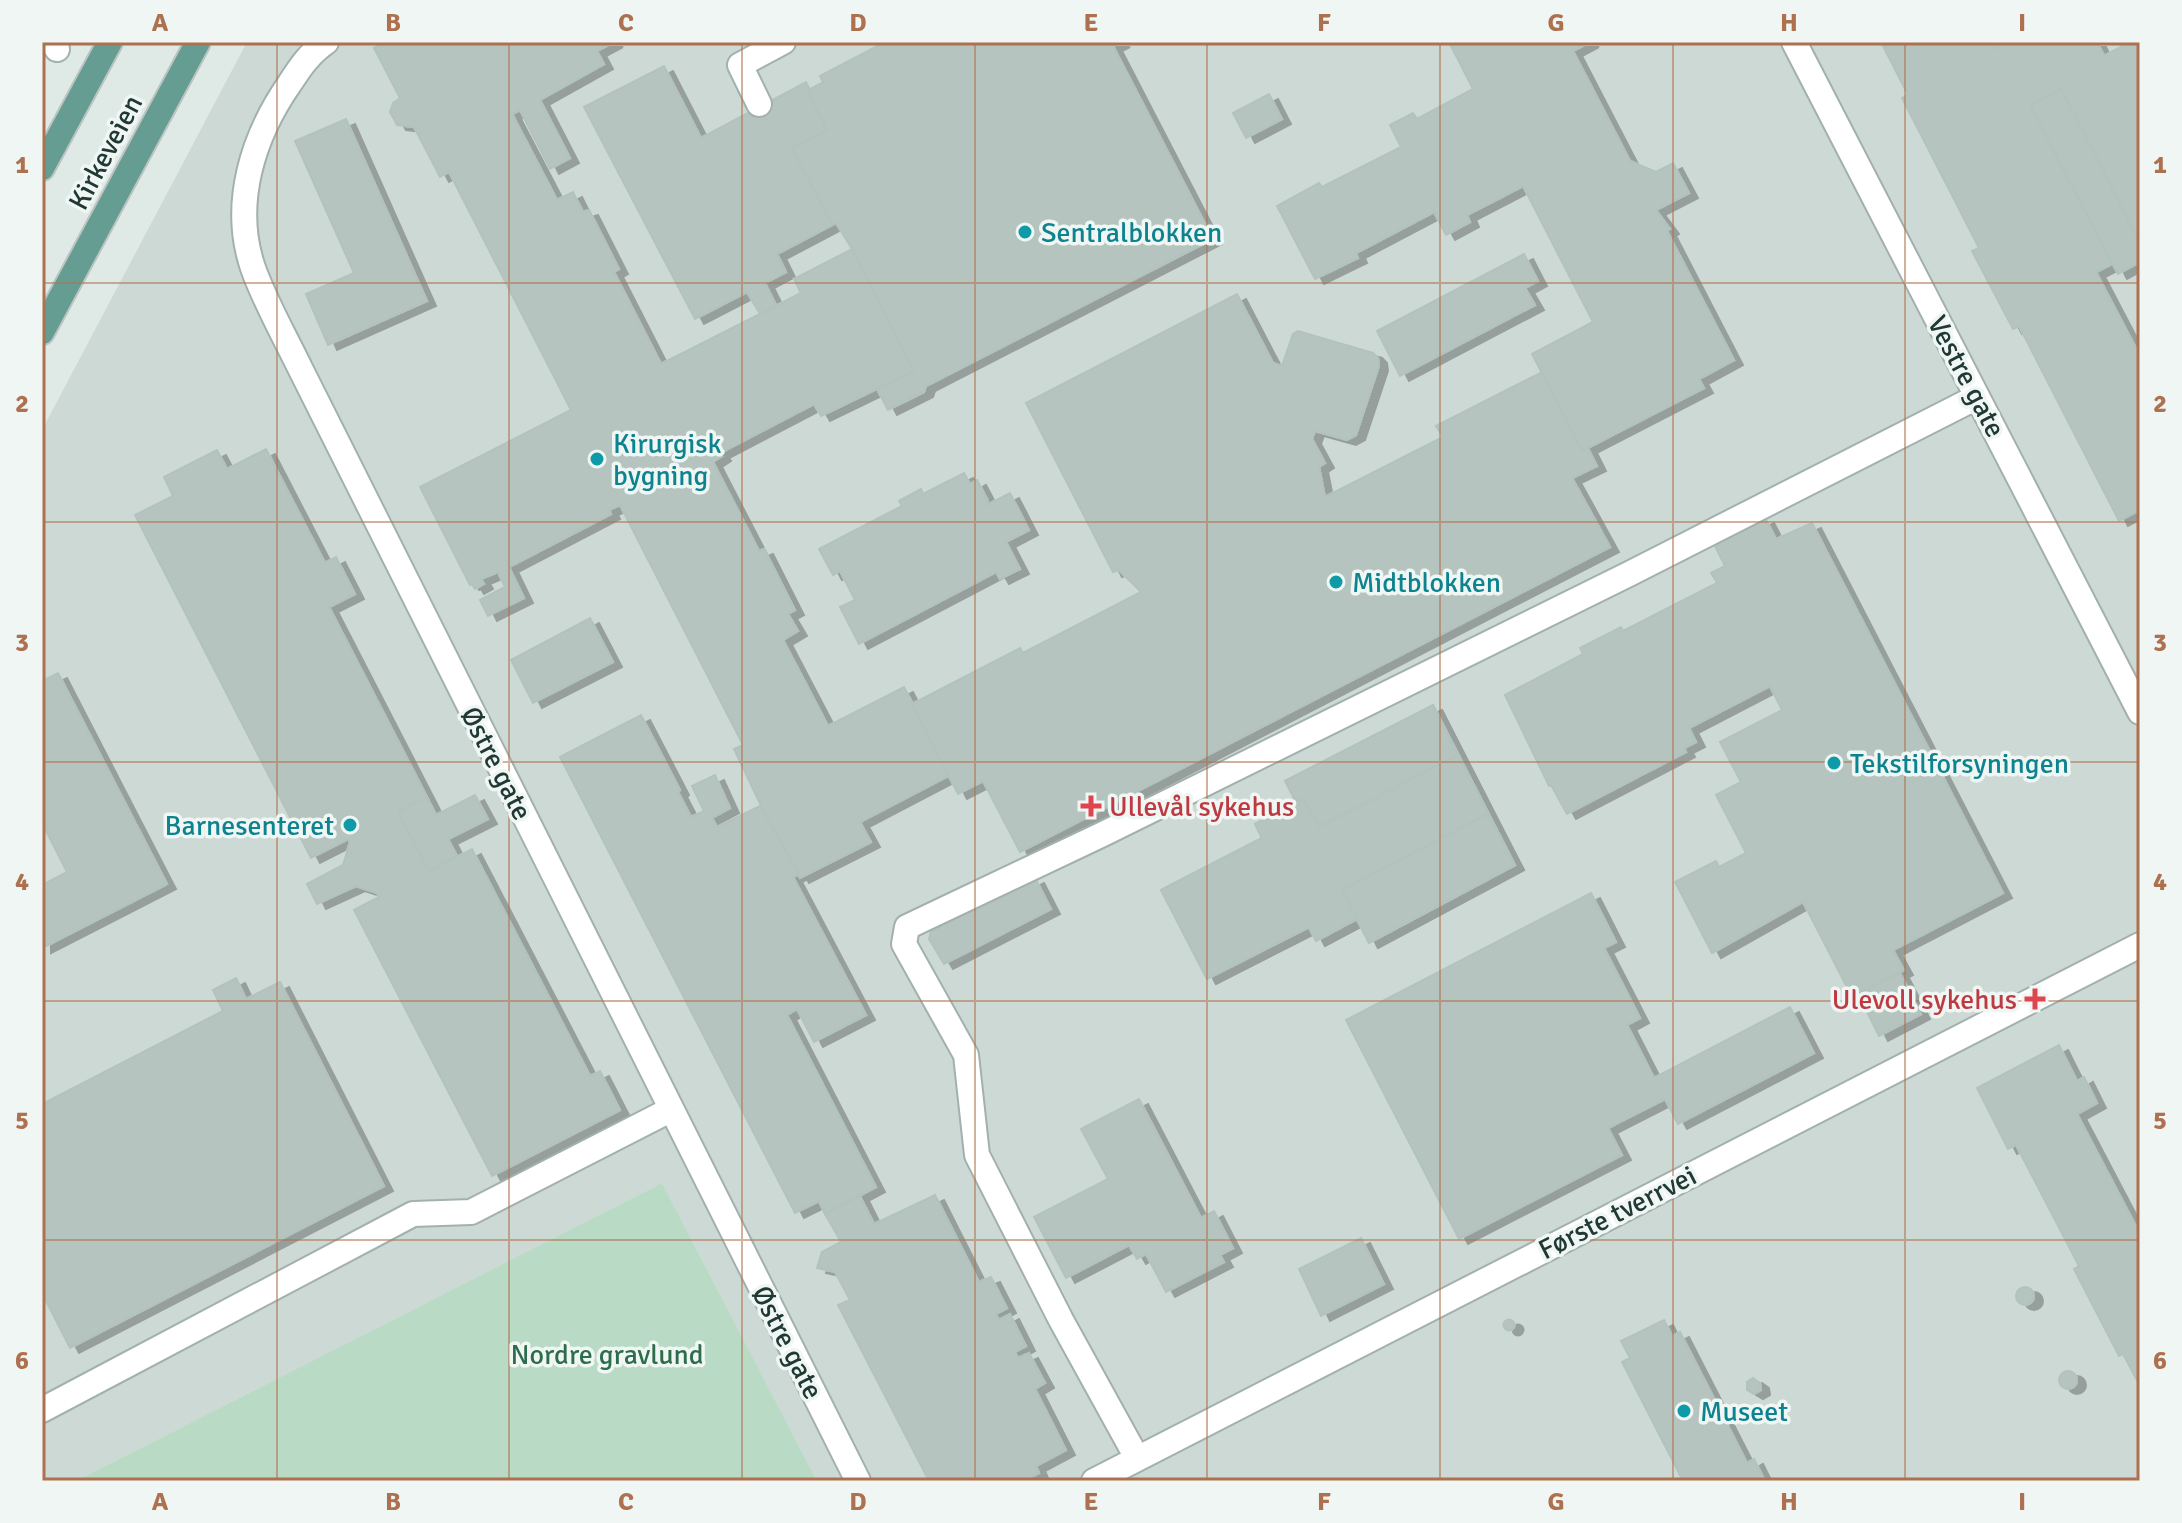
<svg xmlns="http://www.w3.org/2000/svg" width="2182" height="1523" viewBox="0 0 2182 1523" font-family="Signika,sans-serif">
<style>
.built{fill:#cdd9d5}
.green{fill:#b9dac4}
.building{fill:#b5c4bf;stroke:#b2c3bd;stroke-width:2;filter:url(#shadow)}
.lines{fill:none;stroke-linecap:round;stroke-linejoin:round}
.minor-casing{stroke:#a2b1ad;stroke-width:28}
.major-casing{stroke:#bcc4c2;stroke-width:28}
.minor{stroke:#fff;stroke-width:24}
.major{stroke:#659d93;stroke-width:24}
.grid{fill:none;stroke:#ae7150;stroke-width:2;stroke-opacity:0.55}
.culture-dot{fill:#0f9aa8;stroke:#eff6f3;stroke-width:3}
.health-dot{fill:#e0444e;stroke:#eff6f3;stroke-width:3}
.labels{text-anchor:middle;stroke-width:7;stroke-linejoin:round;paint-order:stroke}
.street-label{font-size:28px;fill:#213934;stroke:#eff6f3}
.culture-label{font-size:28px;fill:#0d838f;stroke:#eff6f3;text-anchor:start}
.health-label{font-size:28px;fill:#be3a42;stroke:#eff6f3;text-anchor:start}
.park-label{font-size:28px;fill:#2d6d4b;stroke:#eff6f3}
.neatline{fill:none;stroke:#ae7150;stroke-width:3}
.grid-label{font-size:26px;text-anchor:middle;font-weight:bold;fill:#ae7150}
</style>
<defs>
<filter id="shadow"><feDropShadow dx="9" dy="5" stdDeviation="0" flood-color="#0004"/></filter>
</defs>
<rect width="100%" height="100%" fill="#dfeae6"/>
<polygon class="built" points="247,42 2140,42 2140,1481 817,1481 662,1183 76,1481 42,1481 42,430"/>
<polygon class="green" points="662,1183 817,1481 76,1481"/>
<g class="building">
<polygon points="385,42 614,42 597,51 604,64 540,100 570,158 550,169 520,110 512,114 557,200 573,192 583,212 589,210 619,269 614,272 661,364 801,293 794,279 852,249 914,371 821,416 814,404 720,453 722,456 713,462 759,551 764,549 795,610 788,614 798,631 783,640 828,726 904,687 950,775 860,822 871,842 800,878 775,830 773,831 734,749 743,745 620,505 609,510 611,514 509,567 524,598 488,616 480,600 505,587 498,572 481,579 484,584 475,589 472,584 470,585 420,487 571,410 449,172 440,177 414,127 397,125 390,112 393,103 400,98 374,48"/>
<polygon points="885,42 1121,42 1113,46 1213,239 926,386 924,392 888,410 877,389 914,371 852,249 836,223 832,225 792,148 827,130 807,91 823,82 820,76"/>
<polygon points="1449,42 1590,42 1573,51 1630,161 1656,172 1673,163 1689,193 1656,210 1670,229 1667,231 1734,360 1699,379 1704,388 1582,451 1532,354 1593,322 1523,186 1467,215 1470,222 1446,235 1434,212 1356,253 1358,258 1315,279 1277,206 1319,183 1322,187 1401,147 1390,125 1413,113 1417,119 1473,89"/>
<polygon points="1881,42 1990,42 1993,49 2007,42 2097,42 2104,56 2130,42 2140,42 2140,243 2061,89 2030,105 2112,264 2096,272 2140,356 2140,510 2119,521 2019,326 2013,329 1972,251 1979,248 1902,98 1908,95"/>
<polygon points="1990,42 2007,42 1993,49"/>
<polygon points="664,66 701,138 806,82 810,90 807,91 827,130 792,148 832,225 777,254 786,272 765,283 776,305 760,314 747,292 695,319 584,107"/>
<polygon points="2061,89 2140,243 2140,262 2118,274 2030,105"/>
<polygon points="1269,94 1282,119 1246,138 1233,113"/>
<polygon points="346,119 427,301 328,345 306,294 354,273 295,141"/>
<polygon points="1524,254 1538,281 1525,288 1535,305 1400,376 1377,331"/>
<polygon points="1237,294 1273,363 1282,366 1293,334 1298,331 1373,353 1378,358 1379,366 1356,435 1347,440 1315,431 1312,439 1325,463 1319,467 1325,497 1443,437 1436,426 1542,372 1582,451 1588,448 1597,466 1572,478 1610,547 1020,852 983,781 958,794 912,704 1020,648 1023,653 1141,592 1119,570 1113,572 1026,403"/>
<polygon points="266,449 325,563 336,557 355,594 329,607 427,797 398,812 429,871 472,849 590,1076 600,1071 620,1110 492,1176 354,910 379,897 377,893 356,886 317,904 307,884 343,865 350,842 348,839 311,858 135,515 173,496 164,477 217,450 227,469"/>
<polygon points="964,473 970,484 977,480 988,501 987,505 1010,493 1029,530 1006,542 1020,569 1000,579 996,572 859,644 840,607 855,600 840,571 833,575 819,549 902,506 899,501 921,489 923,494"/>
<polygon points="1765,518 1776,539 1812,523 2003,893 1893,950 1904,970 1852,997 1803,902 1712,953 1675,882 1716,861 1719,867 1746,853 1716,795 1741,782 1720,742 1782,710 1770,686 1689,728 1696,742 1684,748 1686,752 1567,814 1551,785 1549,786 1505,695 1583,654 1580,648 1621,627 1623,631 1717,583 1711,573 1725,566 1714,544"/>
<polygon points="590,618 613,662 533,703 511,660"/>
<polygon points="58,673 167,884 42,948 42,885 67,872 42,823 42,681"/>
<polygon points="1433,705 1515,865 1369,943 1357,919 1316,941 1309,927 1207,979 1161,890 1262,838 1255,824 1296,802 1285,781"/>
<polygon points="1433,705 1458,755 1319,827 1303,799 1296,802 1285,781"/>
<polygon points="641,715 680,790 678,792 691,817 704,811 692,786 715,775 730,808 712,818 717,827 760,806 799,874 793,877 866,1015 814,1042 797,1009 787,1015 876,1187 825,1214 819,1201 795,1213 560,757"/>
<polygon points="1458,755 1488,814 1342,890 1357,919 1316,941 1309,927 1207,979 1161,890 1262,838 1255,824 1303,799 1319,827"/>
<polygon points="475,795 488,819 448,839 457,856 429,871 398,812 427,797 436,815"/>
<polygon points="1488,814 1515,865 1369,943 1342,890"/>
<polygon points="1035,878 1051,909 944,964 929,939 931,931"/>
<polygon points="1591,893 1616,942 1604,948 1640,1018 1627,1025 1654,1078 1790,1007 1814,1053 1678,1124 1665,1099 1608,1128 1622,1155 1459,1239 1346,1020"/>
<polygon points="1900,973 1921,1014 1879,1036 1858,994"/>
<polygon points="236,978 246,999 280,982 384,1186 70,1348 42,1293 42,1104 223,1011 213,990"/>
<polygon points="2059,1045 2077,1081 2084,1077 2097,1103 2077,1114 2140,1234 2140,1386 2123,1354 2119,1356 2074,1269 2079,1266 2016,1145 2008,1149 1977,1088"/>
<polygon points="1139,1099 1201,1218 1214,1211 1233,1248 1220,1255 1224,1262 1166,1292 1146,1254 1137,1259 1129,1245 1066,1278 1034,1217 1108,1179 1081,1129"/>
<polygon points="935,1195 979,1282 991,1277 1007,1308 996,1314 999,1320 1010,1314 1026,1346 1015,1352 1018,1358 1029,1353 1045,1383 1035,1389 1066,1450 1036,1466 1039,1473 1024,1481 929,1481 838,1305 850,1300 835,1272 817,1268 822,1252 841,1242 825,1214 860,1196 874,1224"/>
<polygon points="1361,1238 1384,1284 1321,1316 1299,1269"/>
<circle cx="2025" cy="1296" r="9"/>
<circle cx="1509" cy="1325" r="5.5"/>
<polygon points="1664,1320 1672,1336 1680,1332 1747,1463 1754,1459 1765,1481 1683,1481 1622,1362 1630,1358 1621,1341"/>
<circle cx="2068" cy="1380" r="9"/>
<polygon points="1753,1378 1760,1383 1761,1390 1754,1394 1747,1390 1747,1382"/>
</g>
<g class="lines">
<g class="minor-casing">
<g id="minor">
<polyline points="53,42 57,49"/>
<path d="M326,42C310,53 301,66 290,83C253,136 231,204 253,268C265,302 284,335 300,368L858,1481"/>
<polyline points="1794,42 2140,712"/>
<polyline points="759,104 740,65 783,42"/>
<polyline points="42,1410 413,1214 471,1212 670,1110"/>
<polyline points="1137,1458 1061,1320 977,1155 966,1055 904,944 907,927 1103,834 1629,574 1977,397"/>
<polyline points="1094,1481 2140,945"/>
</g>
</g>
<g class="major-casing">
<g id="major">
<polyline points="42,168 110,42"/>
<polyline points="42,332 198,42"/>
</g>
</g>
<use href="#minor" class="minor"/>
<use href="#major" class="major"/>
</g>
<path class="grid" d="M277,42V1481M509,42V1481M742,42V1481M975,42V1481M1207,42V1481M1440,42V1481M1673,42V1481M1905,42V1481M42,283H2140M42,522H2140M42,762H2140M42,1001H2140M42,1240H2140"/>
<g class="culture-dot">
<circle cx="1025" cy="232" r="8"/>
<circle cx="597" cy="459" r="8"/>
<circle cx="1336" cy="582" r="8"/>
<circle cx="1834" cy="763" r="8"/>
<circle cx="350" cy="825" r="8"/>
<circle cx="1684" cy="1411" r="8"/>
</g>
<g class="health-dot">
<path d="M1087 794h8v8h8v8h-8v8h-8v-8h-8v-8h8z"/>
<path d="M2031 987h8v8h8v8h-8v8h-8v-8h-8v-8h8z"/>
</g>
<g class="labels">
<g class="street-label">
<text transform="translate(105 152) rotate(-62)" y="10">Kirkeveien</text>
<text transform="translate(1967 376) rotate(62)" y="10">Vestre gate</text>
<text transform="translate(497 763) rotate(63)" y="10">Østre gate</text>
<text transform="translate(1617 1212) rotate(-27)" y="10">Første tverrvei</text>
<text transform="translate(788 1342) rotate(63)" y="10">Østre gate</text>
</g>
<g class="culture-label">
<text x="1041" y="242">Sentralblokken</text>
<text x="613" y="453">Kirurgisk<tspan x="613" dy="32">bygning</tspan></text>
<text x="1352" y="592">Midtblokken</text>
<text x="1850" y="773">Tekstilforsyningen</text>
<text x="334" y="835" text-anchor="end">Barnesenteret</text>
<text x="1700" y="1421">Museet</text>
</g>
<g class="health-label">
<text x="1109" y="816">Ullevål sykehus</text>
<text x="2017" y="1009" text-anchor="end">Ulevoll sykehus</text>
</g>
<g class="park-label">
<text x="607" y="1364">Nordre gravlund</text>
</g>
</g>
<rect width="2182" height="1523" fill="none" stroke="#eff6f3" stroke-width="88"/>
<rect x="44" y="44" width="2094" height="1435" class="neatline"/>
<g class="grid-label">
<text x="160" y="31">A</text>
<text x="393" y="31">B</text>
<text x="626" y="31">C</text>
<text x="858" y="31">D</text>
<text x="1091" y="31">E</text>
<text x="1324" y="31">F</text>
<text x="1556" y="31">G</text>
<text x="1789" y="31">H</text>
<text x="2022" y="31">I</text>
<text x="22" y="173">1</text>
<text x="2160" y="173">1</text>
<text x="22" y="412">2</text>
<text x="2160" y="412">2</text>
<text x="22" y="651">3</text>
<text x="2160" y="651">3</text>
<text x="22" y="890">4</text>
<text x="2160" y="890">4</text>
<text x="22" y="1129">5</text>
<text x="2160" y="1129">5</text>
<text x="22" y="1369">6</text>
<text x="2160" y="1369">6</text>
<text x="160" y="1510">A</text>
<text x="393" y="1510">B</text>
<text x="626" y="1510">C</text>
<text x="858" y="1510">D</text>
<text x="1091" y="1510">E</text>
<text x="1324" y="1510">F</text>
<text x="1556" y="1510">G</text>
<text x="1789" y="1510">H</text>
<text x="2022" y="1510">I</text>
</g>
</svg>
